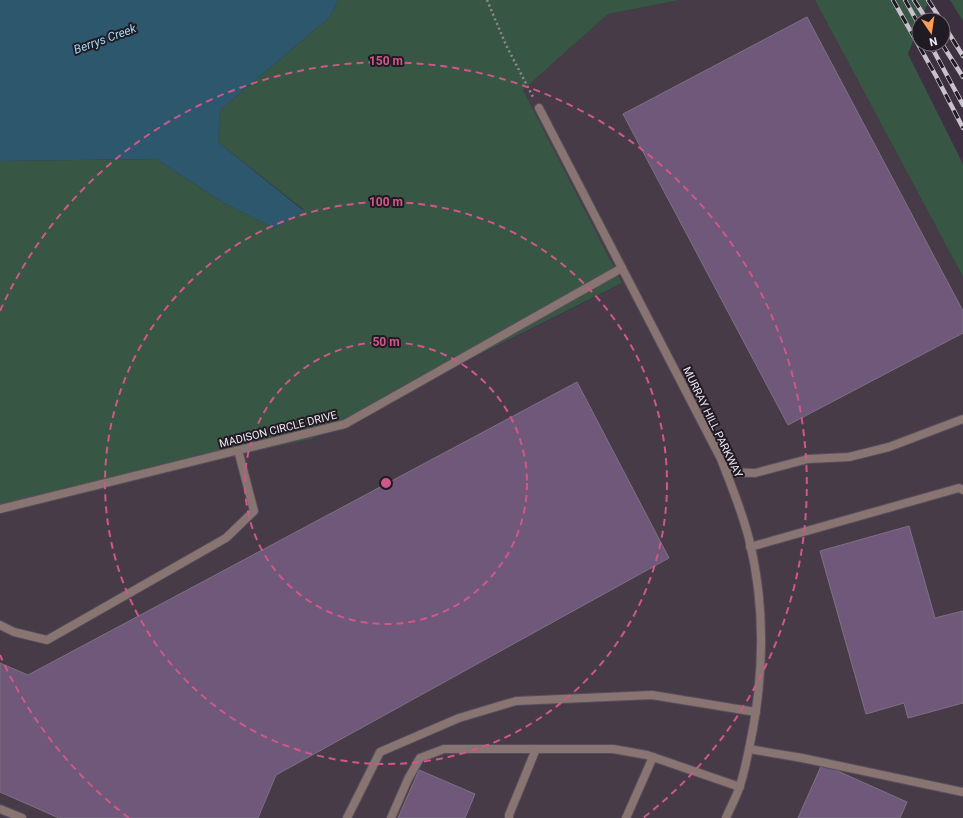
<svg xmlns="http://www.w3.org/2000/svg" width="963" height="818" viewBox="0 0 963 818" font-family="Roboto,sans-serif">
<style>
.industrial{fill:#483b48}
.green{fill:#375643}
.water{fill:#2c576c}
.building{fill:#6f5879;stroke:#7e7185}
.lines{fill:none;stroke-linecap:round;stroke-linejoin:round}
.lane-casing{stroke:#594e5e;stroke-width:10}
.street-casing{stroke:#594e5e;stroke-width:10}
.path{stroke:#918795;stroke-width:2.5;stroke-dasharray:2 3;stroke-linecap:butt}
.lane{stroke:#887471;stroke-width:8}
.street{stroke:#887471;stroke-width:8}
.rail-casing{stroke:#c9c1cd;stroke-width:4.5}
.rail{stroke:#201a22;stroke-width:3;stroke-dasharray:9;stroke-linecap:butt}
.ring{fill:none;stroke:#d05789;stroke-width:2;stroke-dasharray:7 5}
.labels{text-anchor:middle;stroke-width:4;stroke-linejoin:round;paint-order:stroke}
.street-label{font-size:11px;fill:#f0e9f4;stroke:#201a22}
.water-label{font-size:12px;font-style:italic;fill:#a1daf7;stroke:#201a22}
.centre{fill:#d05789;stroke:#201a22;stroke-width:2}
.ring-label{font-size:12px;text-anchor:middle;font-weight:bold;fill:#d05789;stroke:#201a22;stroke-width:4;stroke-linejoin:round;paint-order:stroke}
</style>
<rect width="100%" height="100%" fill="#3c3041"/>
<polygon class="industrial" points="680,0 815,0 963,277 963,818 0,818 0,506 312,439 621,284 523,90 608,14"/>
<g class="green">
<polygon points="338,0 680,0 608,14 523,90 622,283 312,439 0,506 0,161 156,159 224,203 274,228 304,210 218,142 220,110 330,17"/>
<polygon points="815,0 929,0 921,20 919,20 919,26 908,54 963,164 963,277"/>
<polygon points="950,0 963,0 963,21"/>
</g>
<polygon class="water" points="0,0 338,0 330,17 220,110 218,142 304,211 274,228 224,203 156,159 0,161"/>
<g class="building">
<polygon points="807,17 963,311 963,333 788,425 623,114"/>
<polygon points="577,382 669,558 276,775 258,818 59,818 0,792 0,663 28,675"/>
<polygon points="909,526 935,618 963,611 963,703 908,718 904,703 866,714 820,551"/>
<polygon points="822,764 907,802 900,818 798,818"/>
<polygon points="419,770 475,794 465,818 398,818"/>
</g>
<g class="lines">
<g class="lane-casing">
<g id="lane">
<polyline points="726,472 755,473 808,459 849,457 889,447 963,419"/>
<polyline points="750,547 959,488 963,490"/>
<polyline points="0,625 14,632 47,640 226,538 254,511 238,450"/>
<polyline points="749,749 802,758 963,792"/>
<polyline points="0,809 22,818"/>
<polyline points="347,818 380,752 459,718 516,701 652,695 756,712"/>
<polyline points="391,818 408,779 420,758 444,749 613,749 647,755 740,787"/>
<polyline points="509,818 509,815 536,749"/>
<polyline points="626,818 653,757"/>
</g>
</g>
<g class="street-casing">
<g id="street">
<path d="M539,108L721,459C731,485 742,511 749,539C766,608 764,680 749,749C746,762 744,775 739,788C736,798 730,808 726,818"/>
<polyline points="0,509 345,424 622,268"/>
</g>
</g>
<polyline class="path" points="487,0 506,45 533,97"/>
<use href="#lane" class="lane"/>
<use href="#street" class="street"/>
<g class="rail-casing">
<g id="rail">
<polyline points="893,0 936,76 963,128"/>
<polyline points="905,0 919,25"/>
<polyline points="914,0 927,20"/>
<polyline points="928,0 941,20"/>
<polyline points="943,24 963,56"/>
<polyline points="930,44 963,105"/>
<polyline points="942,44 963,77"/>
</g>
</g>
<use href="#rail" class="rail"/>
</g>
<g class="ring">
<circle cx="386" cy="483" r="141"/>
<circle cx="386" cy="483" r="281"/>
<path d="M129 818A422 422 0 0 1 0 655M0 311A422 422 0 1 1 643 818"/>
</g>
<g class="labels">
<g class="street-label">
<text transform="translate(713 422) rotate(64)" y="4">MURRAY HILL PARKWAY</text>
<text transform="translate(278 429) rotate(-14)" y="4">MADISON CIRCLE DRIVE</text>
</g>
<g class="water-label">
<text transform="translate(105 39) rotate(-20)" y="4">Berrys Creek</text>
</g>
</g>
<circle cx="386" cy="483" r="6" class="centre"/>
<g class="ring-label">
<text x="386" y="65">150 m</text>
<text x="386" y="206">100 m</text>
<text x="386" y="346">50 m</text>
</g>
<g transform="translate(931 32) rotate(167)"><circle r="19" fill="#201a22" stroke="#736d76"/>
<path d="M0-3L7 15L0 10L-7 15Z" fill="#fc9d52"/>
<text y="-6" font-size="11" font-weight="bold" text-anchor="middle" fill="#f0e9f4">N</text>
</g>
</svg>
